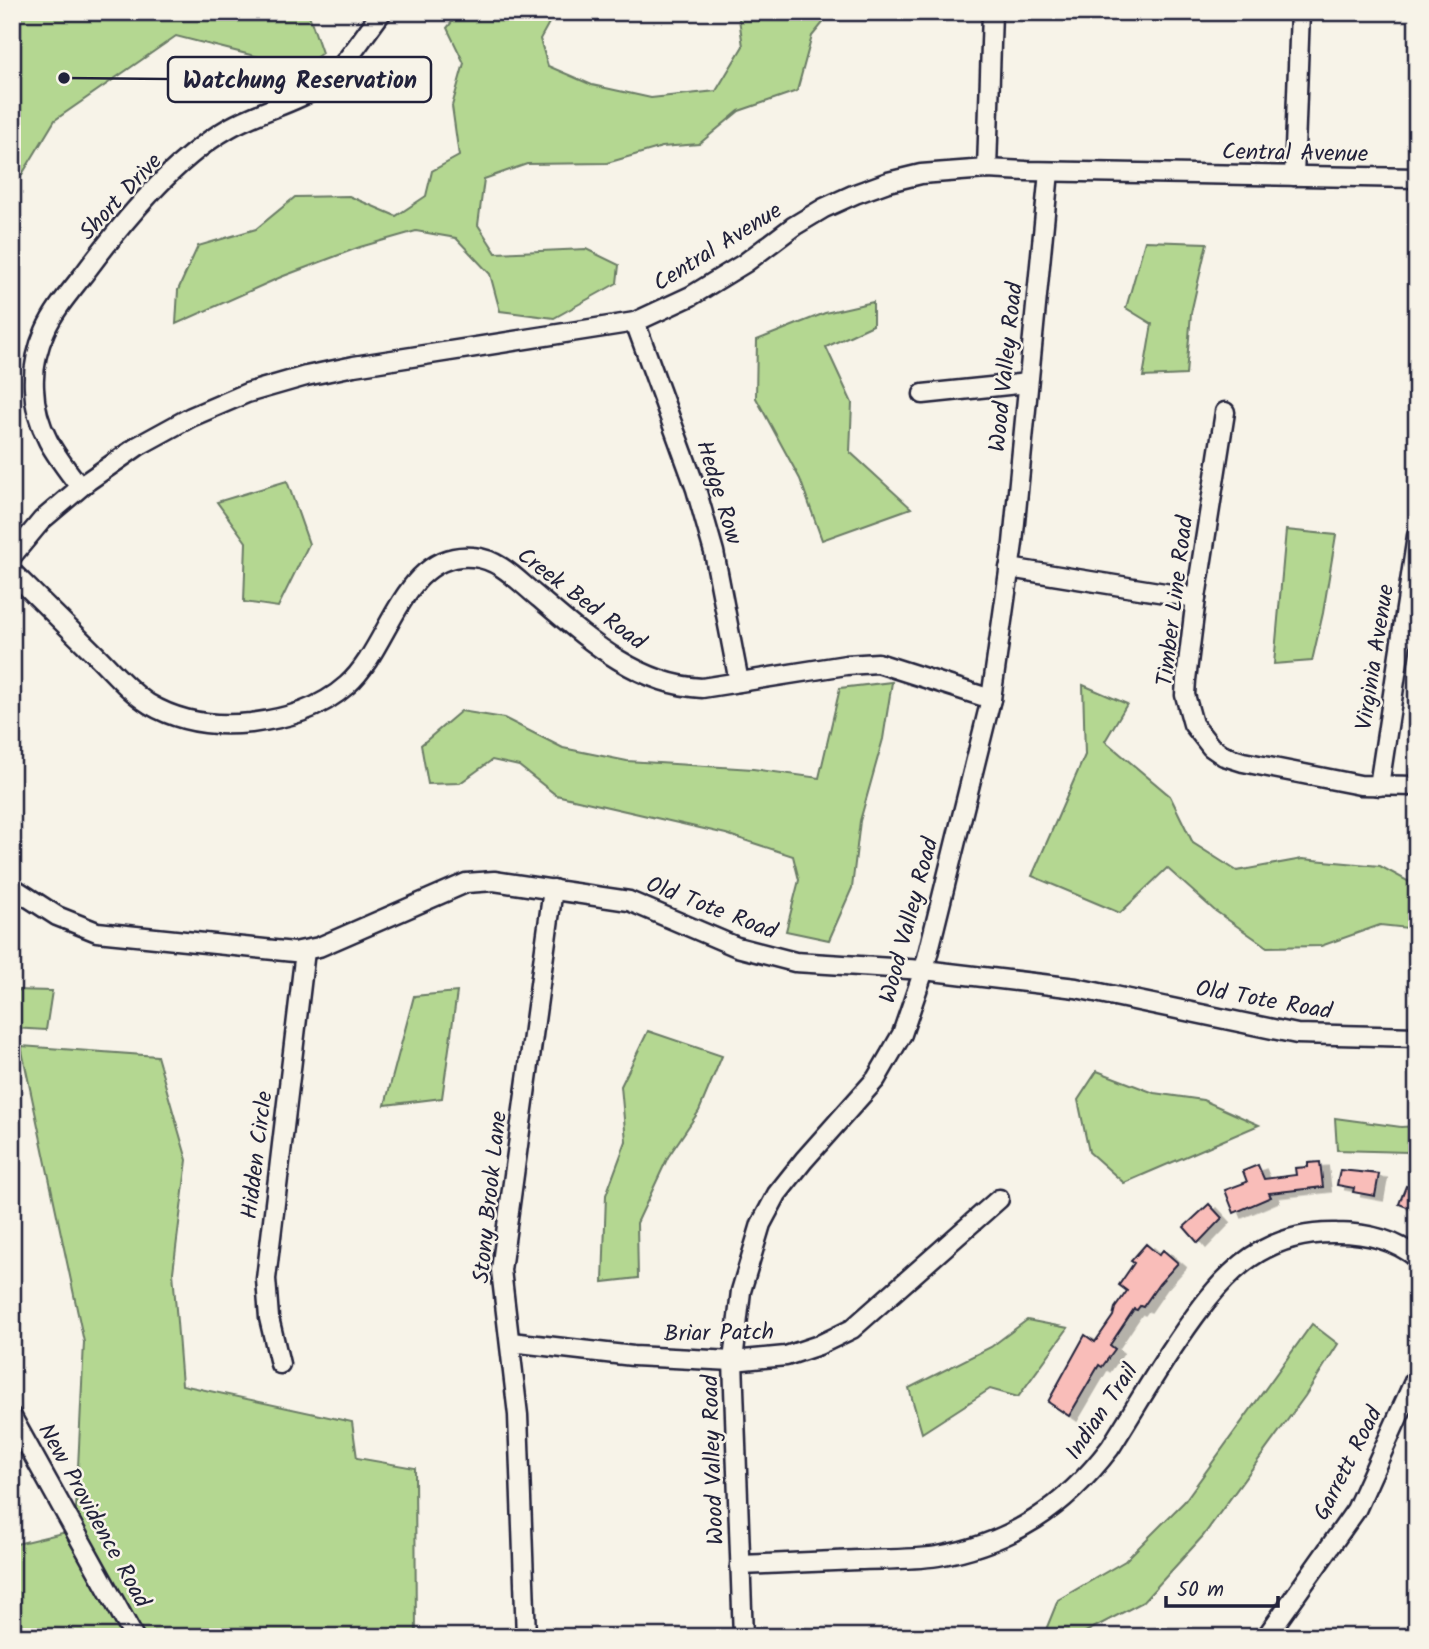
<svg xmlns="http://www.w3.org/2000/svg" width="1429" height="1649" viewBox="0 0 1429 1649" font-family="Kalam,sans-serif">
<style>
.green{fill:#b4d791;stroke:#6b7c66;stroke-width:2}
.building{fill:#f9bdb9;stroke:#22223b;stroke-width:2;filter:url(#shadow)}
.lines{fill:none;stroke-linecap:round;stroke-linejoin:round}
.street-casing{stroke:#22223b;stroke-width:23}
.street{stroke:#f7f3e8;stroke-width:18}
.labels{text-anchor:middle;stroke-width:5;stroke-linejoin:round;paint-order:stroke}
.street-label{font-size:23px;fill:#22223b;stroke:#f7f3e8}
.leader{fill:none;stroke:#22223b;stroke-width:2.5}
.callout-dot{fill:#22223b;stroke:#f7f3e8;stroke-width:2.5}
.callout{fill:#f7f3e8;stroke:#22223b;stroke-width:2.5}
.callout-label{font-size:24px;text-anchor:middle;font-weight:bold;fill:#22223b}
</style>
<defs>
<filter id="shadow"><feDropShadow dx="8" dy="4.5" stdDeviation="0" flood-color="#0004"/></filter>
</defs>
<rect width="100%" height="100%" fill="#f7f3e8"/>
<filter id="ink" filterUnits="userSpaceOnUse"><feTurbulence type="fractalNoise" baseFrequency=".0143" numOctaves="2"/><feDisplacementMap in="SourceGraphic" scale="14" xChannelSelector="R" yChannelSelector="G"/><feConvolveMatrix kernelMatrix="1 2 1 2 8 2 1 2 1" color-interpolation-filters="sRGB"/></filter>
<g filter="url(#ink)">
<g class="green">
<polygon points="12,12 308,12 322,53 302,68 176,36 55,120 12,191"/>
<polygon points="460,12 555,12 540,39 548,66 592,85 651,98 716,91 743,46 738,12 832,12 812,36 797,91 739,111 699,144 662,147 607,163 527,164 484,179 478,225 496,253 586,249 619,265 617,283 554,318 500,311 490,274 456,238 416,231 360,247 281,277 176,324 178,290 198,246 256,229 295,197 349,196 396,216 426,196 432,171 459,156 452,106 464,63 447,28"/>
<polygon points="1145,241 1207,243 1191,313 1186,375 1143,377 1152,324 1126,308"/>
<polygon points="873,302 873,325 826,347 852,403 850,452 911,508 822,540 800,479 756,398 757,340 825,313"/>
<polygon points="287,481 309,544 278,607 244,602 246,542 217,502"/>
<polygon points="1286,530 1336,535 1323,613 1312,661 1274,664"/>
<polygon points="892,682 883,739 860,821 852,888 829,940 786,931 799,880 793,856 726,834 556,795 519,766 492,760 460,783 428,784 421,745 461,711 504,718 563,748 627,761 753,769 819,778 840,688"/>
<polygon points="1083,685 1127,704 1105,741 1170,796 1193,843 1237,871 1302,859 1380,866 1417,886 1417,929 1380,925 1321,946 1267,947 1214,910 1167,868 1120,913 1032,876 1085,755"/>
<polygon points="12,990 52,991 46,1030 12,1028"/>
<polygon points="457,992 442,1098 385,1105 414,996"/>
<polygon points="648,1031 722,1056 699,1111 668,1157 637,1223 638,1278 603,1282 606,1195 626,1141 621,1086"/>
<polygon points="21,1046 157,1056 187,1160 173,1272 182,1385 352,1422 357,1458 415,1468 416,1637 12,1637 12,1545 75,1530 84,1342"/>
<polygon points="1097,1071 1154,1093 1203,1100 1259,1125 1124,1183 1089,1152 1078,1100"/>
<polygon points="1335,1118 1401,1127 1417,1126 1417,1158 1408,1152 1337,1150"/>
<polygon points="1027,1320 1068,1328 1018,1397 990,1389 922,1433 909,1388 991,1347"/>
<polygon points="1312,1324 1338,1344 1305,1396 1203,1536 1143,1602 1076,1637 1043,1637 1058,1600 1125,1561 1184,1502"/>
</g>
<g class="building">
<polygon points="1320,1162 1323,1187 1269,1193 1271,1197 1234,1213 1225,1190 1247,1182 1243,1171 1258,1165 1264,1179 1296,1175 1295,1168 1308,1167 1308,1163"/>
<polygon points="1340,1170 1379,1174 1375,1196 1353,1192 1354,1188 1337,1185"/>
<polygon points="1406,1186 1417,1190 1417,1211 1399,1204"/>
<polygon points="1209,1204 1222,1218 1198,1243 1184,1227"/>
<polygon points="1146,1244 1159,1255 1163,1250 1178,1263 1159,1284 1143,1307 1140,1306 1137,1310 1134,1309 1110,1345 1115,1349 1102,1367 1099,1365 1069,1416 1048,1402 1049,1400 1085,1335 1095,1342 1113,1316 1115,1308 1127,1291 1119,1285 1134,1263 1131,1261"/>
</g>
<g class="lines">
<g class="street-casing">
<g id="street">
<polyline points="987,169 992,12"/>
<polyline points="1294,176 1300,12"/>
<polyline points="635,322 696,489 714,552 739,682"/>
<polyline points="923,394 1028,383"/>
<polyline points="1225,412 1196,598 1186,680 1185,695 1193,724 1211,747 1224,756 1243,762 1360,785 1417,786"/>
<path d="M80,487C56,456 35,429 34,388C33,369 37,349 45,331C54,310 70,292 84,274C122,223 173,160 229,128C258,111 293,104 321,86C341,73 366,32 382,12"/>
<polyline points="12,556 42,520 88,481 138,446 191,417 247,393 306,376 354,366 635,322 691,296 745,263 794,226 824,208 855,194 888,182 921,174 987,169 1026,171 1417,178"/>
<polyline points="1009,568 1196,598"/>
<path d="M12,572C41,601 70,629 99,658C115,674 130,692 149,704C181,723 215,727 251,723C287,718 319,710 347,685C390,648 403,550 473,557C500,559 519,582 539,598C586,638 637,685 702,688L846,665L878,663L991,699"/>
<polyline points="1379,786 1417,536"/>
<polyline points="12,887 57,916 97,932 294,952 319,947 466,883 494,881 629,901 737,947 795,962 924,970 1076,988 1297,1034 1417,1037"/>
<polyline points="511,1342 633,1356 733,1361 786,1356 819,1345 852,1329 999,1199"/>
<polyline points="280,1364 269,1318 266,1279 305,951"/>
<polyline points="12,1417 134,1637"/>
<path d="M740,1565C779,1563 819,1562 858,1560C884,1559 912,1560 938,1556C1012,1543 1065,1507 1110,1448C1133,1412 1154,1375 1178,1340C1219,1280 1257,1231 1337,1233C1367,1233 1394,1239 1417,1258"/>
<polyline points="526,1637 518,1415 501,1270 553,889"/>
<polyline points="743,1637 733,1361 741,1291 761,1224 777,1194 804,1160 876,1079 902,1034 924,970 991,699 1013,543 1049,172"/>
<polyline points="1266,1637 1356,1510 1417,1375"/>
</g>
</g>
<use href="#street" class="street"/>
</g>
</g>
<g class="labels">
<g class="street-label">
<text transform="translate(1295 152) rotate(1)" y="8">Central Avenue</text>
<text transform="translate(120 196) rotate(-47)" y="8">Short Drive</text>
<text transform="translate(717 246) rotate(-32)" y="8">Central Avenue</text>
<text transform="translate(1005 367) rotate(-84)" y="8">Wood Valley Road</text>
<text transform="translate(720 492) rotate(73)" y="8">Hedge Row</text>
<text transform="translate(582 598) rotate(37)" y="8">Creek Bed Road</text>
<text transform="translate(1174 601) rotate(-83)" y="8">Timber Line Road</text>
<text transform="translate(1374 657) rotate(-81)" y="8">Virginia Avenue</text>
<text transform="translate(712 907) rotate(21)" y="8">Old Tote Road</text>
<text transform="translate(908 920) rotate(-75)" y="8">Wood Valley Road</text>
<text transform="translate(1264 999) rotate(10)" y="8">Old Tote Road</text>
<text transform="translate(256 1155) rotate(-83)" y="8">Hidden Circle</text>
<text transform="translate(489 1197) rotate(-84)" y="8">Stony Brook Lane</text>
<text transform="translate(719 1332) rotate(-1)" y="8">Briar Patch</text>
<text transform="translate(1101 1411) rotate(-56)" y="8">Indian Trail</text>
<text transform="translate(712 1460) rotate(-92)" y="8">Wood Valley Road</text>
<text transform="translate(1347 1463) rotate(-63)" y="8">Garrett Road</text>
<text transform="translate(95 1515) rotate(61)" y="8">New Providence Road</text>
</g>
</g>
<path class="leader" d="M64 78L168 79"/>
<circle class="callout-dot" cx="64" cy="78" r="7"/>
<rect class="callout" x="168" y="57" width="263" height="45" rx="7"/>
<g class="callout-label">
<text x="300" y="88">Watchung Reservation</text>
</g>
<rect width="1429" height="1649" fill="none" stroke="#f7f3e8" stroke-width="42"/>
<rect x="21" y="21" width="1387" height="1607" fill="none" stroke="#22223b" stroke-width="2.5" filter="url(#ink)"/>
<path d="M1166 1596v10h112v-10" fill="none" stroke="#22223b" stroke-width="3.5"/>
<text x="1177" y="1596" font-size="21" fill="#22223b" stroke="#f7f3e8" stroke-width="5" paint-order="stroke">50 m</text>
</svg>
